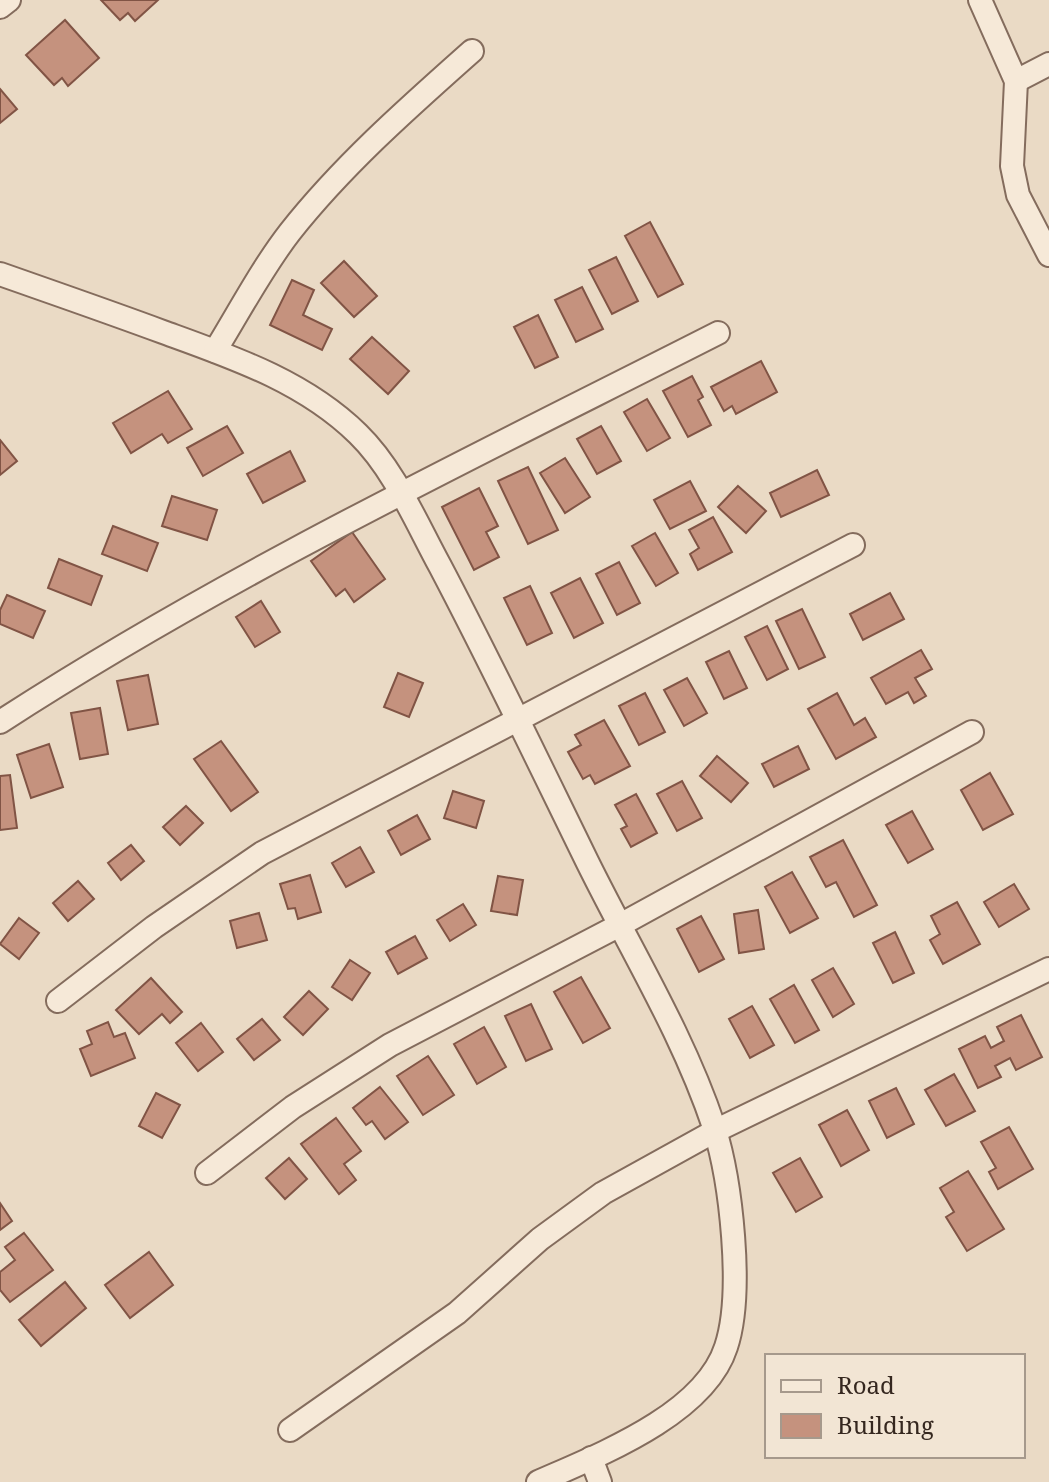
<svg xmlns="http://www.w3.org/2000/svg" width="1049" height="1482" viewBox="0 0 1049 1482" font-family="'Noto Serif',serif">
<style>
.building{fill:#c5927e;stroke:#815445;stroke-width:2}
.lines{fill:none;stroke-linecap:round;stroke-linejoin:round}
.minor-casing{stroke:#846c5d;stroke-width:26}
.minor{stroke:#f6e9d8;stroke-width:22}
</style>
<rect width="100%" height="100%" fill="#eadac5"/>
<g class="building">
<polygon points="101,0 158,0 135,21 128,13 120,20"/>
<polygon points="65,20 99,58 68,86 62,78 54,85 26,55"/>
<polygon points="0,89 17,109 0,123"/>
<polygon points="650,222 683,284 658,297 625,236"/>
<polygon points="616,257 638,301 612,314 589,270"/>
<polygon points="344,261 377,296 354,317 321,283"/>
<polygon points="292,280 314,290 303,315 332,329 322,350 270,325"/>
<polygon points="582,287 603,329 576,342 555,300"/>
<polygon points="538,315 558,357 535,368 514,327"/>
<polygon points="372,337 409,371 388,394 350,359"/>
<polygon points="761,361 777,392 736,414 732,406 724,411 711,387"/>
<polygon points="692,376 703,397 698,400 711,425 688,437 663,391"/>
<polygon points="168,391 192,429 168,443 162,434 131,453 113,423"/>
<polygon points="647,399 670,438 647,451 624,412"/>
<polygon points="227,426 243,453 203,476 187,448"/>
<polygon points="601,426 621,461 597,474 577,439"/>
<polygon points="0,440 17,461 0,475"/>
<polygon points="290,451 305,481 263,503 247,474"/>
<polygon points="565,458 590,497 565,513 540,473"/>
<polygon points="528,467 558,530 528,544 498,481"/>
<polygon points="817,470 829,495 781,517 770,493"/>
<polygon points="690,481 706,511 670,529 654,500"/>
<polygon points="738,486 766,511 746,533 718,507"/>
<polygon points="479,488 498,526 486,532 499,557 474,570 442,507"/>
<polygon points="172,496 217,510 207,540 162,526"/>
<polygon points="713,517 732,552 698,570 690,554 699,548 689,530"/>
<polygon points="113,526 158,543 147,571 102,554"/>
<polygon points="352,532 385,579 354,602 345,589 336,596 311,561"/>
<polygon points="655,533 678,573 656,586 632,546"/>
<polygon points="59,559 102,576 91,605 48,588"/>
<polygon points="619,562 640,603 617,615 596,574"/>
<polygon points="580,578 603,623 574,638 551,593"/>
<polygon points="530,586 552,633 527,645 504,598"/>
<polygon points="890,593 904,619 863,640 850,614"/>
<polygon points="7,595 45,611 33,638 0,624 0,610"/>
<polygon points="261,601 280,632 255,647 236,617"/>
<polygon points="802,609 825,657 799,669 776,621"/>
<polygon points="767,626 788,669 767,680 745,637"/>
<polygon points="921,650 932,669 915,678 926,696 914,703 908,692 886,704 871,678"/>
<polygon points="729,651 747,688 724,699 706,662"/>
<polygon points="398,673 423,683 409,717 384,707"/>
<polygon points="148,675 158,724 128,730 117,681"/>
<polygon points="687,678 707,713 684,726 664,690"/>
<polygon points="645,693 665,732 639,745 619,706"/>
<polygon points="837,693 854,725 865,718 876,737 836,759 808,709"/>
<polygon points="100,708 108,754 80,759 71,713"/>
<polygon points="604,720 630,766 595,784 590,775 583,779 568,752 581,745 575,735"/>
<polygon points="221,741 258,792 231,811 194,759"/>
<polygon points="49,744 63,787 31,798 17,755"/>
<polygon points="798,746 809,769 774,787 762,764"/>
<polygon points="717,756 748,783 731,802 700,776"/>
<polygon points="990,773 1013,814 983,830 961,790"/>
<polygon points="10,775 17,828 0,830 0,776"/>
<polygon points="682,781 702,818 677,831 657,794"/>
<polygon points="453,791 484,801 476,828 444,818"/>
<polygon points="636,794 657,833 631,847 621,829 627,826 615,805"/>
<polygon points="186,806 203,823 180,845 163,827"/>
<polygon points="912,811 933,849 908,863 886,825"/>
<polygon points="417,815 430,839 401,855 388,831"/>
<polygon points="843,840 877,905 854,917 836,882 826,887 810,857"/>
<polygon points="131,845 144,861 121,880 108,863"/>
<polygon points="360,847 374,872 346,887 332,863"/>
<polygon points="792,872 818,918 790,933 765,887"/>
<polygon points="310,875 321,912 298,919 295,908 288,909 280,884"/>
<polygon points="498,876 523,880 517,915 491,911"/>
<polygon points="78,881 94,899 68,921 53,903"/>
<polygon points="1014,884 1029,909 999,927 984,902"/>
<polygon points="957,902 980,944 943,964 930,940 940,934 931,916"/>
<polygon points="463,904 476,925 450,941 437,920"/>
<polygon points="758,910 764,949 739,953 734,914"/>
<polygon points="259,913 267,940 237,948 230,921"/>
<polygon points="701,916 724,959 699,972 677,929"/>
<polygon points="19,918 39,933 19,959 0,944"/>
<polygon points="895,932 914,973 893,983 873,943"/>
<polygon points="415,936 427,958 398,974 386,952"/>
<polygon points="350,960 370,973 352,1000 332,987"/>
<polygon points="833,968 854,1004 833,1017 812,980"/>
<polygon points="581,977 610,1028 583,1043 554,992"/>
<polygon points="151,978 182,1012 170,1023 162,1014 139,1034 116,1010"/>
<polygon points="794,985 819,1030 795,1043 770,999"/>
<polygon points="309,991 328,1009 303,1035 284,1017"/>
<polygon points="531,1004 552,1049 526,1061 505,1016"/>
<polygon points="752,1006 774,1045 750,1058 729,1019"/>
<polygon points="1021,1015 1042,1057 1016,1070 1010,1058 995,1066 1001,1077 978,1088 959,1049 985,1036 991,1048 1004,1041 997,1027"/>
<polygon points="262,1019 280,1040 254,1060 237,1039"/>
<polygon points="108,1022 114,1037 125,1033 135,1058 91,1076 80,1049 92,1044 87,1031"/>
<polygon points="201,1023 223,1052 198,1071 176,1043"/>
<polygon points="484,1027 506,1067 477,1084 454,1044"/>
<polygon points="428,1056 454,1095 423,1115 397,1076"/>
<polygon points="954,1074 975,1111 946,1126 925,1090"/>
<polygon points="380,1087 408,1122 385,1139 372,1121 366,1125 353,1108"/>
<polygon points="896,1088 914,1124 887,1138 869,1101"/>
<polygon points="156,1093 180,1105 162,1138 139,1126"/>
<polygon points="847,1110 869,1150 841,1166 819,1125"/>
<polygon points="336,1118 361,1151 344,1164 356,1180 339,1194 301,1144"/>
<polygon points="1009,1127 1033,1169 998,1189 989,1172 996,1168 981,1142"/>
<polygon points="289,1158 307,1179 285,1199 266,1178"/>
<polygon points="800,1158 822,1197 796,1212 773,1173"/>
<polygon points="968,1171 1004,1229 967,1251 946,1217 954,1212 940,1188"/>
<polygon points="0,1203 12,1221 0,1230"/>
<polygon points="24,1233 53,1270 10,1302 0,1290 0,1272 15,1260 5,1247"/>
<polygon points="149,1252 173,1285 130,1318 105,1285"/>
<polygon points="65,1282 86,1308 41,1346 19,1320"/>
</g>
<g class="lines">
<g class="minor-casing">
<g id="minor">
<polyline points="980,0 1016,81 1012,166 1018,195 1049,255"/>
<polyline points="0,7 9,0"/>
<polyline points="1016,81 1049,64"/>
<path d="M0,274C54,293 109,312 163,332C232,357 304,381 358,434C394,469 416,522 440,566C490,661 536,757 583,853C627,944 682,1031 714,1127C731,1181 744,1293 726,1347C704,1415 599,1455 538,1482"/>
<path d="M215,351C239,312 262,268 290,232C343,165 409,107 472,51"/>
<path d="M0,722C228,574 476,456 718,333"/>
<polyline points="58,1001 154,927 262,853 853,545"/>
<polyline points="207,1173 293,1107 390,1045 620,925 972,732"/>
<polyline points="290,1430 457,1313 540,1239 603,1193 715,1131 1049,969"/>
<polyline points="591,1458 600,1482"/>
</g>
</g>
<use href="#minor" class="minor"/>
</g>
<rect x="765" y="1354" width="260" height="104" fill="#f2e5d4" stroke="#a6998c" stroke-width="2"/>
<rect x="781" y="1380" width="40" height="12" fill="#f6e9d8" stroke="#a6998c" stroke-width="2"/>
<text x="837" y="1394" font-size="24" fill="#35271f">Road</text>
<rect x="781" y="1414" width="40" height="24" fill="#c5927e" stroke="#a6998c" stroke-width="2"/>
<text x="837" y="1434" font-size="24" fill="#35271f">Building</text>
</svg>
